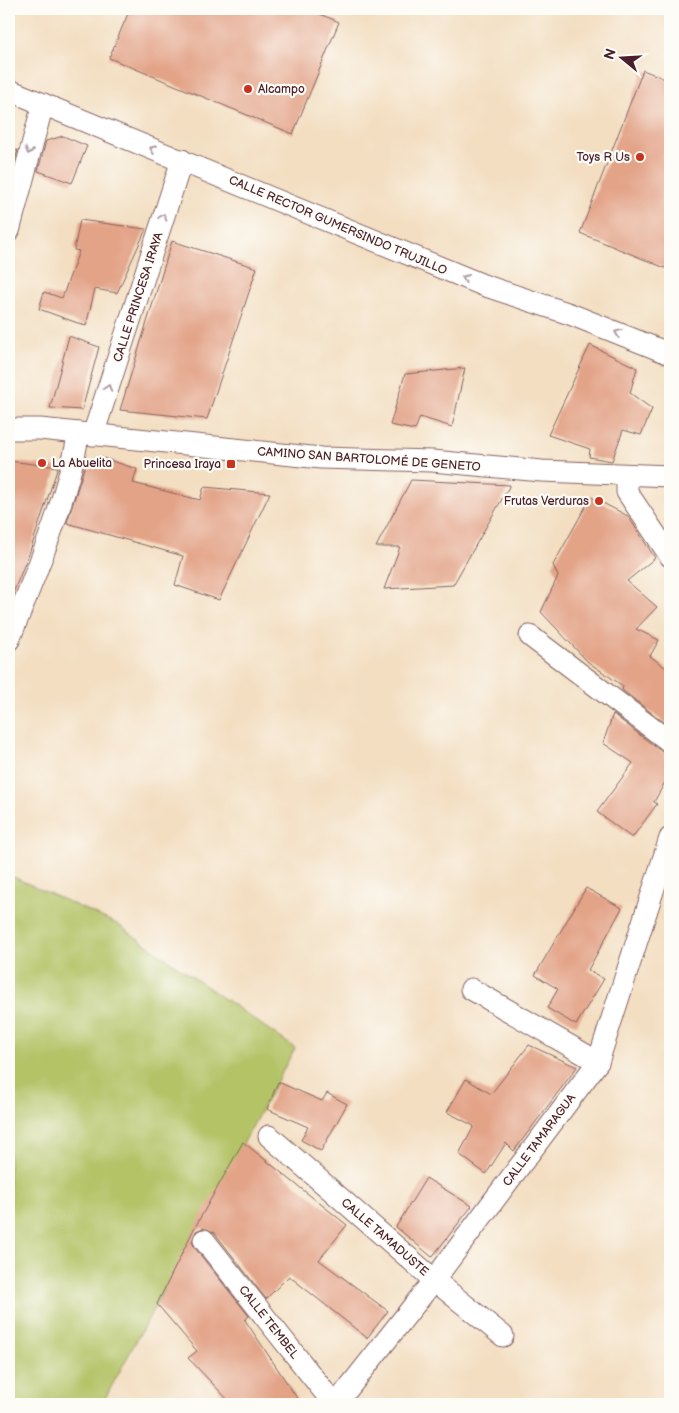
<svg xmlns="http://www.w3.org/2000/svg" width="679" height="1413" viewBox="0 0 679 1413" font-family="'Balsamiq Sans',sans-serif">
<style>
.green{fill:#b3c366;stroke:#7e7148}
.building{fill:#e3a387}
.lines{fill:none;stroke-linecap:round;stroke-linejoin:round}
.street-casing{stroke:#856260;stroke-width:23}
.street{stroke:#fff;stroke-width:21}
.oneway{stroke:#ae9aa0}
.poi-dot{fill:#c8321e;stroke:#fdfcf7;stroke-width:2}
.labels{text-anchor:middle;stroke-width:4.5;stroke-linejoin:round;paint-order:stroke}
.poi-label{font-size:12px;fill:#4a1f2b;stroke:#fdfcf7;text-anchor:end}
.street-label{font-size:12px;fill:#4a1f2b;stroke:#fdfcf7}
</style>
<rect width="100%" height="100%" fill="#fdfcf7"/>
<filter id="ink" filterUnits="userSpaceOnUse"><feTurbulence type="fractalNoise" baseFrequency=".02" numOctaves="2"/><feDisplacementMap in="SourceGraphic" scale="10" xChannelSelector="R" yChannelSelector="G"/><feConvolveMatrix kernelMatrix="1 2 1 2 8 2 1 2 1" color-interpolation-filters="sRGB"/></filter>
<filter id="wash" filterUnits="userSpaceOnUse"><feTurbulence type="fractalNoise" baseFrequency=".0096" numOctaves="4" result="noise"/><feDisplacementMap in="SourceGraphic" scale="20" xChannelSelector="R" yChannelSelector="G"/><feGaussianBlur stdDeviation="1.12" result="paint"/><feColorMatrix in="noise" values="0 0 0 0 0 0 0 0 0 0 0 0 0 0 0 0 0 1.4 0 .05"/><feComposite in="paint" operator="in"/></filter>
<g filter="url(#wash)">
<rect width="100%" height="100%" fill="#f3dec1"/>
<polygon class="green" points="9,875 117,924 295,1048 102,1404 9,1404"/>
<g id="blocks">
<g class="building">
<polygon points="130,9 308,9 339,22 293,134 109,58"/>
<polygon points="643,70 670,81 670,270 580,233"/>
<polygon points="63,136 87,146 72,183 38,171 46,141"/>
<polygon points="18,150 14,164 9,162 9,152"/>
<polygon points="80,220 146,229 117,293 95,289 86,326 39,309 44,292 62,298 79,251 74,250"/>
<polygon points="172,241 257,268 207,419 120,410"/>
<polygon points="69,336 99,347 82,410 50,408"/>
<polygon points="590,345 637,368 630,393 652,409 641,435 623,430 612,461 589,457 590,449 548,435"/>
<polygon points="465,368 452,427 420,417 415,430 390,425 405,374"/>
<polygon points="99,457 137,469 133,483 200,500 204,487 270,493 219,600 175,585 183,556 67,523 84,468"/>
<polygon points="9,461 58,467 30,551 9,603"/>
<polygon points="411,480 510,485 453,585 384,589 400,547 376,547"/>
<polygon points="591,497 628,516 655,558 627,581 657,607 636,629 659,640 650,656 670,671 670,727 622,690 623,686 588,662 541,612 558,576 553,565"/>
<polygon points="613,714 662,752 670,754 670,773 654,802 657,804 632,838 597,812 633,763 603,743"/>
<polygon points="586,888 622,908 588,970 604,979 576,1025 547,1008 558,989 535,975"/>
<polygon points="529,1045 577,1067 514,1151 506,1143 486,1174 459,1154 474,1126 447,1112 466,1079 491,1094"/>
<polygon points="278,1082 322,1101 327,1093 347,1104 321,1151 301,1140 308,1127 267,1109"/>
<polygon points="243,1142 347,1225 319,1260 388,1311 367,1338 289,1276 266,1299 214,1232 203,1228 196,1231 192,1241 194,1247 249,1316 245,1320 301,1404 232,1404 188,1358 197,1351 157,1304 194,1229"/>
<polygon points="426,1178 472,1206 432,1257 396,1227"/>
</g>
</g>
</g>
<g filter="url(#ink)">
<use href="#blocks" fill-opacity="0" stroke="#856260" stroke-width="1"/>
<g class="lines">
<g class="street-casing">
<g id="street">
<polyline points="9,90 483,285 570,314 670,354"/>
<polyline points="9,231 43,104"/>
<polyline points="9,429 40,429 321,458 432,461 542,471 670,476"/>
<polyline points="93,435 182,160"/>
<polyline points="627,476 627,492 670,556"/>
<polyline points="530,636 670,742"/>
<path d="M9,640C36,572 65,505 79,433"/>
<polyline points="471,989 598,1062"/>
<polyline points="269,1136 434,1280 503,1336"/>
<polyline points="204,1240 334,1404"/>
<polyline points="336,1404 434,1280 598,1062 670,838"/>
</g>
</g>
<use href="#street" class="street"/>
</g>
<defs><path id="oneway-chevron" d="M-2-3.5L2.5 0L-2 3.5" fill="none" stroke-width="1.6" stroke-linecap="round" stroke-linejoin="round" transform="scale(1.25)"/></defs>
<g class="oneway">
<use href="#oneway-chevron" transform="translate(153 149) rotate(-158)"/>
<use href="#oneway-chevron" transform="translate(29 151) rotate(105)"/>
<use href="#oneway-chevron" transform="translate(163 217) rotate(-72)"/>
<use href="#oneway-chevron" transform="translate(465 278) rotate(-157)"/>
<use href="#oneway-chevron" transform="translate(618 333) rotate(-158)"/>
<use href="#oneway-chevron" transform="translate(108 388) rotate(-72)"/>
</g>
</g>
<g class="poi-dot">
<circle cx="248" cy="89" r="5"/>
<circle cx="640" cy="157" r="5"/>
<circle cx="42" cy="463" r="5"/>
<rect x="226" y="459" width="10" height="10" rx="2.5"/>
<circle cx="599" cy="501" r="5"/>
</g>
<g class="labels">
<g class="poi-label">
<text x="258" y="93" text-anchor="start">Alcampo</text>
<text x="630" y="161">Toys R Us</text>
<text x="52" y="467" text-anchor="start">La Abuelita</text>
<text x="221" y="468">Princesa Iraya</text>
<text x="589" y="505">Frutas Verduras</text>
</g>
<g class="street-label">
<text transform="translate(338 225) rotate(23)" y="4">CALLE RECTOR GUMERSINDO TRUJILLO</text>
<text transform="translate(138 297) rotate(-72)" y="4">CALLE PRINCESA IRAYA</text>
<text transform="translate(369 459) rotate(4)" y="4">CAMINO SAN BARTOLOMÉ DE GENETO</text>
<text transform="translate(539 1140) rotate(-53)" y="4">CALLE TAMARAGUA</text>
<text transform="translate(385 1237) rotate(41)" y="4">CALLE TAMADUSTE</text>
<text transform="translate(269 1322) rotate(52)" y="4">CALLE TEMBEL</text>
</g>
</g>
<rect width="679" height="1413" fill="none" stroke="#fdfcf7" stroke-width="30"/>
<g transform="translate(622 58) rotate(288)" stroke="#fdfcf7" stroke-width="4" paint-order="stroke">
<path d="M0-4L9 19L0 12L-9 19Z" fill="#4a1f2b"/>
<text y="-8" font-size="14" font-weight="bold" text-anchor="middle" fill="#4a1f2b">N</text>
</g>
</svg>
